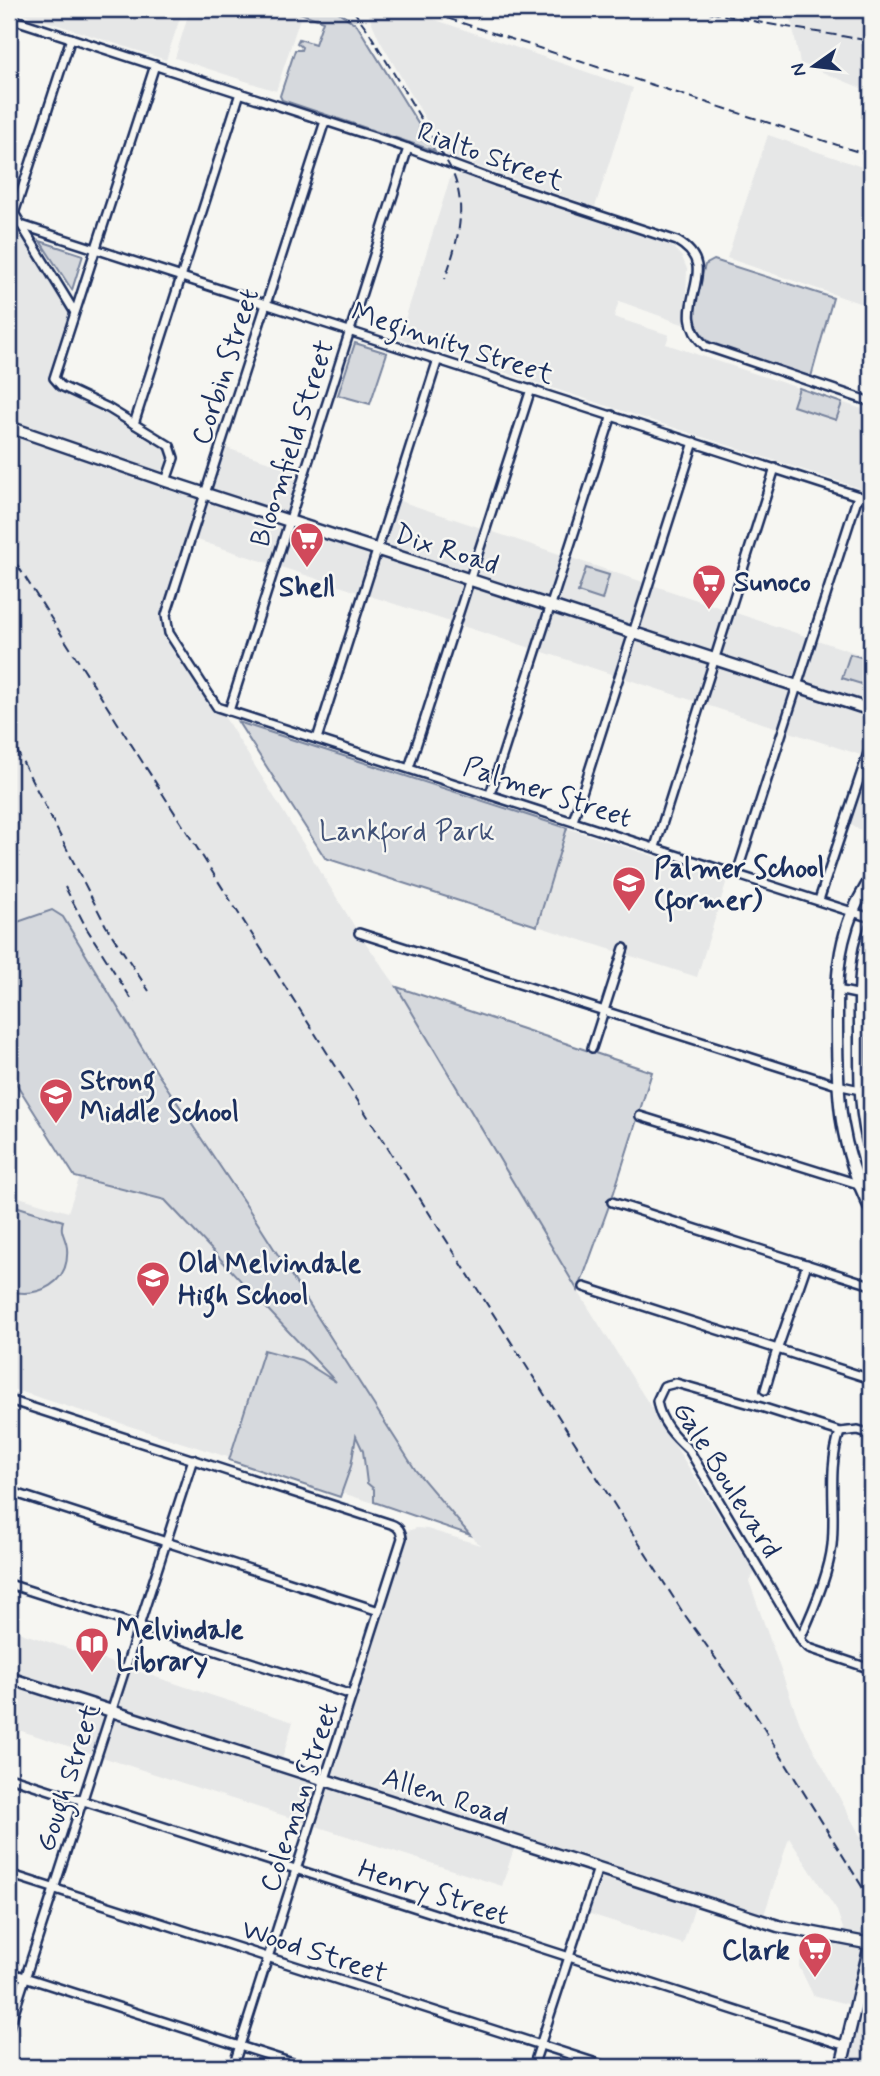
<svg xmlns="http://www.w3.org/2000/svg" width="880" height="2076" viewBox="0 0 880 2076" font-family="Mynerve,sans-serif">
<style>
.built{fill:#e6e7e7}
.green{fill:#d6d9dd;stroke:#78849e;stroke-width:2}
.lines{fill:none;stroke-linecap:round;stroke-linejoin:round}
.street-casing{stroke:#1b2f5e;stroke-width:12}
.secondary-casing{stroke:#1b2f5e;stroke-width:15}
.street{stroke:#f6f6f2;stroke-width:7}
.secondary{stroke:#f6f6f2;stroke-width:10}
.rail{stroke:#1b2f5e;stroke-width:2;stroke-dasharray:10 5;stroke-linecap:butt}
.labels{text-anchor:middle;stroke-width:5;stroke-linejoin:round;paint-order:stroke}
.street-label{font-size:28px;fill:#1b2f5e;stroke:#f6f6f2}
.poi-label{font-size:28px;font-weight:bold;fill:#1b2f5e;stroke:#f6f6f2;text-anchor:start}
.park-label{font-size:28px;fill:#405177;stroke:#f6f6f2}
</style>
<rect width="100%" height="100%" fill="#f6f6f2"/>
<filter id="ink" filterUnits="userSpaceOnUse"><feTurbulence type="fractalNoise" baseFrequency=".0143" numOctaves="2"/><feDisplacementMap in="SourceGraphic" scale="14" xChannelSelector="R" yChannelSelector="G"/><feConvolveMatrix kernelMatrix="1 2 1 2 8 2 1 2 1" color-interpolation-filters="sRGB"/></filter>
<g filter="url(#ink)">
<g class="built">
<polygon points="9,9 183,9 166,60"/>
<polygon points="190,9 303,9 276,91 175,58"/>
<polygon points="366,9 404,9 633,88 595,207 447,156 379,39"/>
<polygon points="802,9 871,9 871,92 800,63 790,14"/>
<polygon points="768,135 871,170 871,307 727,258"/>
<polygon points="464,175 663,239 670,244 682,257 687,269 685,325 619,301 614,317 669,335 666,344 871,412 871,492 399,338 451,176"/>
<polygon points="9,205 74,311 56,382 167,443 174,454 166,480 205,493 220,446 304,473 288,520 377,549 394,499 871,658 871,835 845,822 867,757 191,538 165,621 358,932 397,987 578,1291 755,1573 749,1581 800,1724 871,1856 871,2067 841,2067 855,2006 813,1995 799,1966 807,1943 808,1932 847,1940 837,1911 789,1838 762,1921 697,1900 683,1944 584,1912 598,1868 516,1842 502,1886 9,1727 9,1629 293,1722 280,1766 325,1780 401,1533 417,1528 427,1529 480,1545 441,1504 416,1471 248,1208 52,910 9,925"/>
<polygon points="567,828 727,880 697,977 537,926"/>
<polygon points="9,1037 113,1186 253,1228 415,1516 9,1388 9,1194 68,1212 79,1179 75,1177 9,1072"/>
</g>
<g class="green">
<polygon points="302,9 334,9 357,25 435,151 282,100 280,96 295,50 301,50 302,47 297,43 299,39 315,44 323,21 300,13"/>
<polygon points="40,241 83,255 72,290"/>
<path d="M714,260L833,298L811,377L714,345C681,324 697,294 705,265Z"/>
<polygon points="355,343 387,353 370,404 338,395"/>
<polygon points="799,388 842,403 836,420 793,406"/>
<polygon points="586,568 609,575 602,600 578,592"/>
<polygon points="850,654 871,660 871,687 842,678"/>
<polygon points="238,722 567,828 537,926 325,858"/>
<polygon points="52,910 63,917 158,1074 248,1208 416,1471 470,1535 374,1502 374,1489 367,1483 363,1451 356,1436 351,1466 340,1497 229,1460 264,1350 301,1360 336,1382 165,1200 75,1177 9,1072 9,925"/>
<polygon points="397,987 652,1072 614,1192 578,1291"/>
<path d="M9,1204L63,1221C59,1232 66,1237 67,1248C70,1284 38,1298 9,1291Z"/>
</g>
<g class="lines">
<g class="street-casing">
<g id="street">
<path d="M9,18L402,146L496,181L677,241C727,270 664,307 705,346L871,402"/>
<polyline points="155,65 54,378 61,386 108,408 170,446 174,458 166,481"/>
<polyline points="325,121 166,615 169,633 217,707 871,918"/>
<polyline points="9,205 74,311"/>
<polyline points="14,214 71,38"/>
<polyline points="21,225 871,500"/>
<polyline points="134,424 240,93"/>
<polyline points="229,711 408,148"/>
<polyline points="317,739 438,359"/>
<polyline points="409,768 531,389"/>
<polyline points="490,794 612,415"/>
<polyline points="573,821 694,442"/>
<polyline points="655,847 775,468"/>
<polyline points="737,873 858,496"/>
<polyline points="819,900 871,744"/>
<polyline points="359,933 837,1085 860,1090"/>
<polyline points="837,990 871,997"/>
<polyline points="592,1048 624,948"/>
<polyline points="640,1116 871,1188"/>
<polyline points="612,1202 871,1285"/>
<polyline points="584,1287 871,1379"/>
<polyline points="765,1390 775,1356 807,1264"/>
<path d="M9,1400L391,1524C399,1527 401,1531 402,1538L233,2067"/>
<path d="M871,1434L858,1430L840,1432L761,1407L676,1383L664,1386L657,1401C660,1422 675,1437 689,1450L803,1643L809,1648L871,1669"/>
<polyline points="9,1491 379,1611"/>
<polyline points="9,1584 352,1695"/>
<path d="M801,1637C813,1611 829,1573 832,1545C836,1507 827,1470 840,1432"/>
<polyline points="9,1777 846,2046"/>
<polyline points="9,1874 609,2067"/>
<polyline points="9,1972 305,2067"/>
<polyline points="9,2028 193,1459"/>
<polyline points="533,2067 598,1868"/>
</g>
</g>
<g class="secondary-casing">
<g id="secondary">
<polyline points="9,427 166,481 871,710"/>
<path d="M871,878C861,895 851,912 846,931C836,963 837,995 837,1027C837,1097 839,1146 871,1210"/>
<path d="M871,927C858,961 860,998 860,1034C860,1075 859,1114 871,1153"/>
<polyline points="9,1678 778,1926 871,1944"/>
<polyline points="841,2067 871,1941"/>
</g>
</g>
<use href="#street" class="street"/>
<use href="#secondary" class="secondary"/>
<g class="rail">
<path d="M352,9L367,29L450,167C469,206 458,240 445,279"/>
<polyline points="419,9 871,156"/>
<polyline points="694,9 763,23 871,41"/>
<polyline points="757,18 791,9"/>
<polyline points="9,552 682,1611 755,1714 871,1901"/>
<polyline points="9,735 106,926 149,991"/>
<polyline points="65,887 87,929 134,1003"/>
</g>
</g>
</g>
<defs>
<g id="supermarket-pin" transform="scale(1.75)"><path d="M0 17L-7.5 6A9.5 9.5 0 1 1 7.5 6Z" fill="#d1495b" stroke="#f6f6f2"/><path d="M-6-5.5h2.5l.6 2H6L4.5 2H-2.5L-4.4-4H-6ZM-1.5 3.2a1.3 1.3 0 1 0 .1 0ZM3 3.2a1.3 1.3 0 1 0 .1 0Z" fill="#fff"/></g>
<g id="school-pin" transform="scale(1.75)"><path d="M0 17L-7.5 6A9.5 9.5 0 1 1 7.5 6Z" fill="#d1495b" stroke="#f6f6f2"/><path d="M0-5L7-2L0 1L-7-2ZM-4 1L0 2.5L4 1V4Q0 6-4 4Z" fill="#fff"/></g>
<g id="library-pin" transform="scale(1.75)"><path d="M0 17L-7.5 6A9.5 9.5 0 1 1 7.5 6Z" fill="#d1495b" stroke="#f6f6f2"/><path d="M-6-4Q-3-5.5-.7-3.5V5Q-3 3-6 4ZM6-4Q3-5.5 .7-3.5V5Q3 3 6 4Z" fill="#fff"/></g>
</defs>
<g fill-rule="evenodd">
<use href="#supermarket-pin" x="307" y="539"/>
<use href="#supermarket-pin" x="709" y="581"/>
<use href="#school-pin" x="629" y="883"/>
<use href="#school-pin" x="56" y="1095"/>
<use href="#school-pin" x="153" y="1278"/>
<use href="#library-pin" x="92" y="1644"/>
<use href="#supermarket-pin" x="815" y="1949"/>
</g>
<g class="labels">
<g class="street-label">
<text transform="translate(491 155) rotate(20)" y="10">Rialto Street</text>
<text transform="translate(453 342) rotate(18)" y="10">Meginnity Street</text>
<text transform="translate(224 366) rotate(-72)" y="10">Corbin Street</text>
<text transform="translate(291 443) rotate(-72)" y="10">Bloomfield Street</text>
<text transform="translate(447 548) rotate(18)" y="10">Dix Road</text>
<text transform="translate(548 791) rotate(18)" y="10">Palmer Street</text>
<text transform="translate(728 1479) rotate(58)" y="10">Gale Boulevard</text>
<text transform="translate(67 1777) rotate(-72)" y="10">Gough Street</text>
<text transform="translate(446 1795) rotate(18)" y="10">Allen Road</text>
<text transform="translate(298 1797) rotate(-72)" y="10">Coleman Street</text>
<text transform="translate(434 1891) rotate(18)" y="10">Henry Street</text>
<text transform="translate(315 1950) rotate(18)" y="10">Wood Street</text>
</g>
<g class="poi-label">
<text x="734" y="591">Sunoco</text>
<text x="307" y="596" text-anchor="middle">Shell</text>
<text x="654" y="877">Palmer School<tspan x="654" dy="32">(former)</tspan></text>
<text x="80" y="1089">Strong<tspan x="80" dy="32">Middle School</tspan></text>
<text x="178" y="1272">Old Melvindale<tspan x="178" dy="32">High School</tspan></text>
<text x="116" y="1638">Melvindale<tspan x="116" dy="32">Library</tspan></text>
<text x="790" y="1959" text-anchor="end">Clark</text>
</g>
<g class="park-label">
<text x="407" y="840">Lankford Park</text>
</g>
</g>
<rect width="880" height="2076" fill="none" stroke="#f6f6f2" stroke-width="35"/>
<rect x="18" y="18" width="845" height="2041" fill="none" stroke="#1b2f5e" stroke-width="2.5" filter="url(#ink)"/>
<g transform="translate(814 66) rotate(256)" stroke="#f6f6f2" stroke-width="5" paint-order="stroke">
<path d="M0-5L12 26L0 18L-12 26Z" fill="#1b2f5e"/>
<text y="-10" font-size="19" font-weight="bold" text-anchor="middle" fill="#1b2f5e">N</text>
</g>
</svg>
